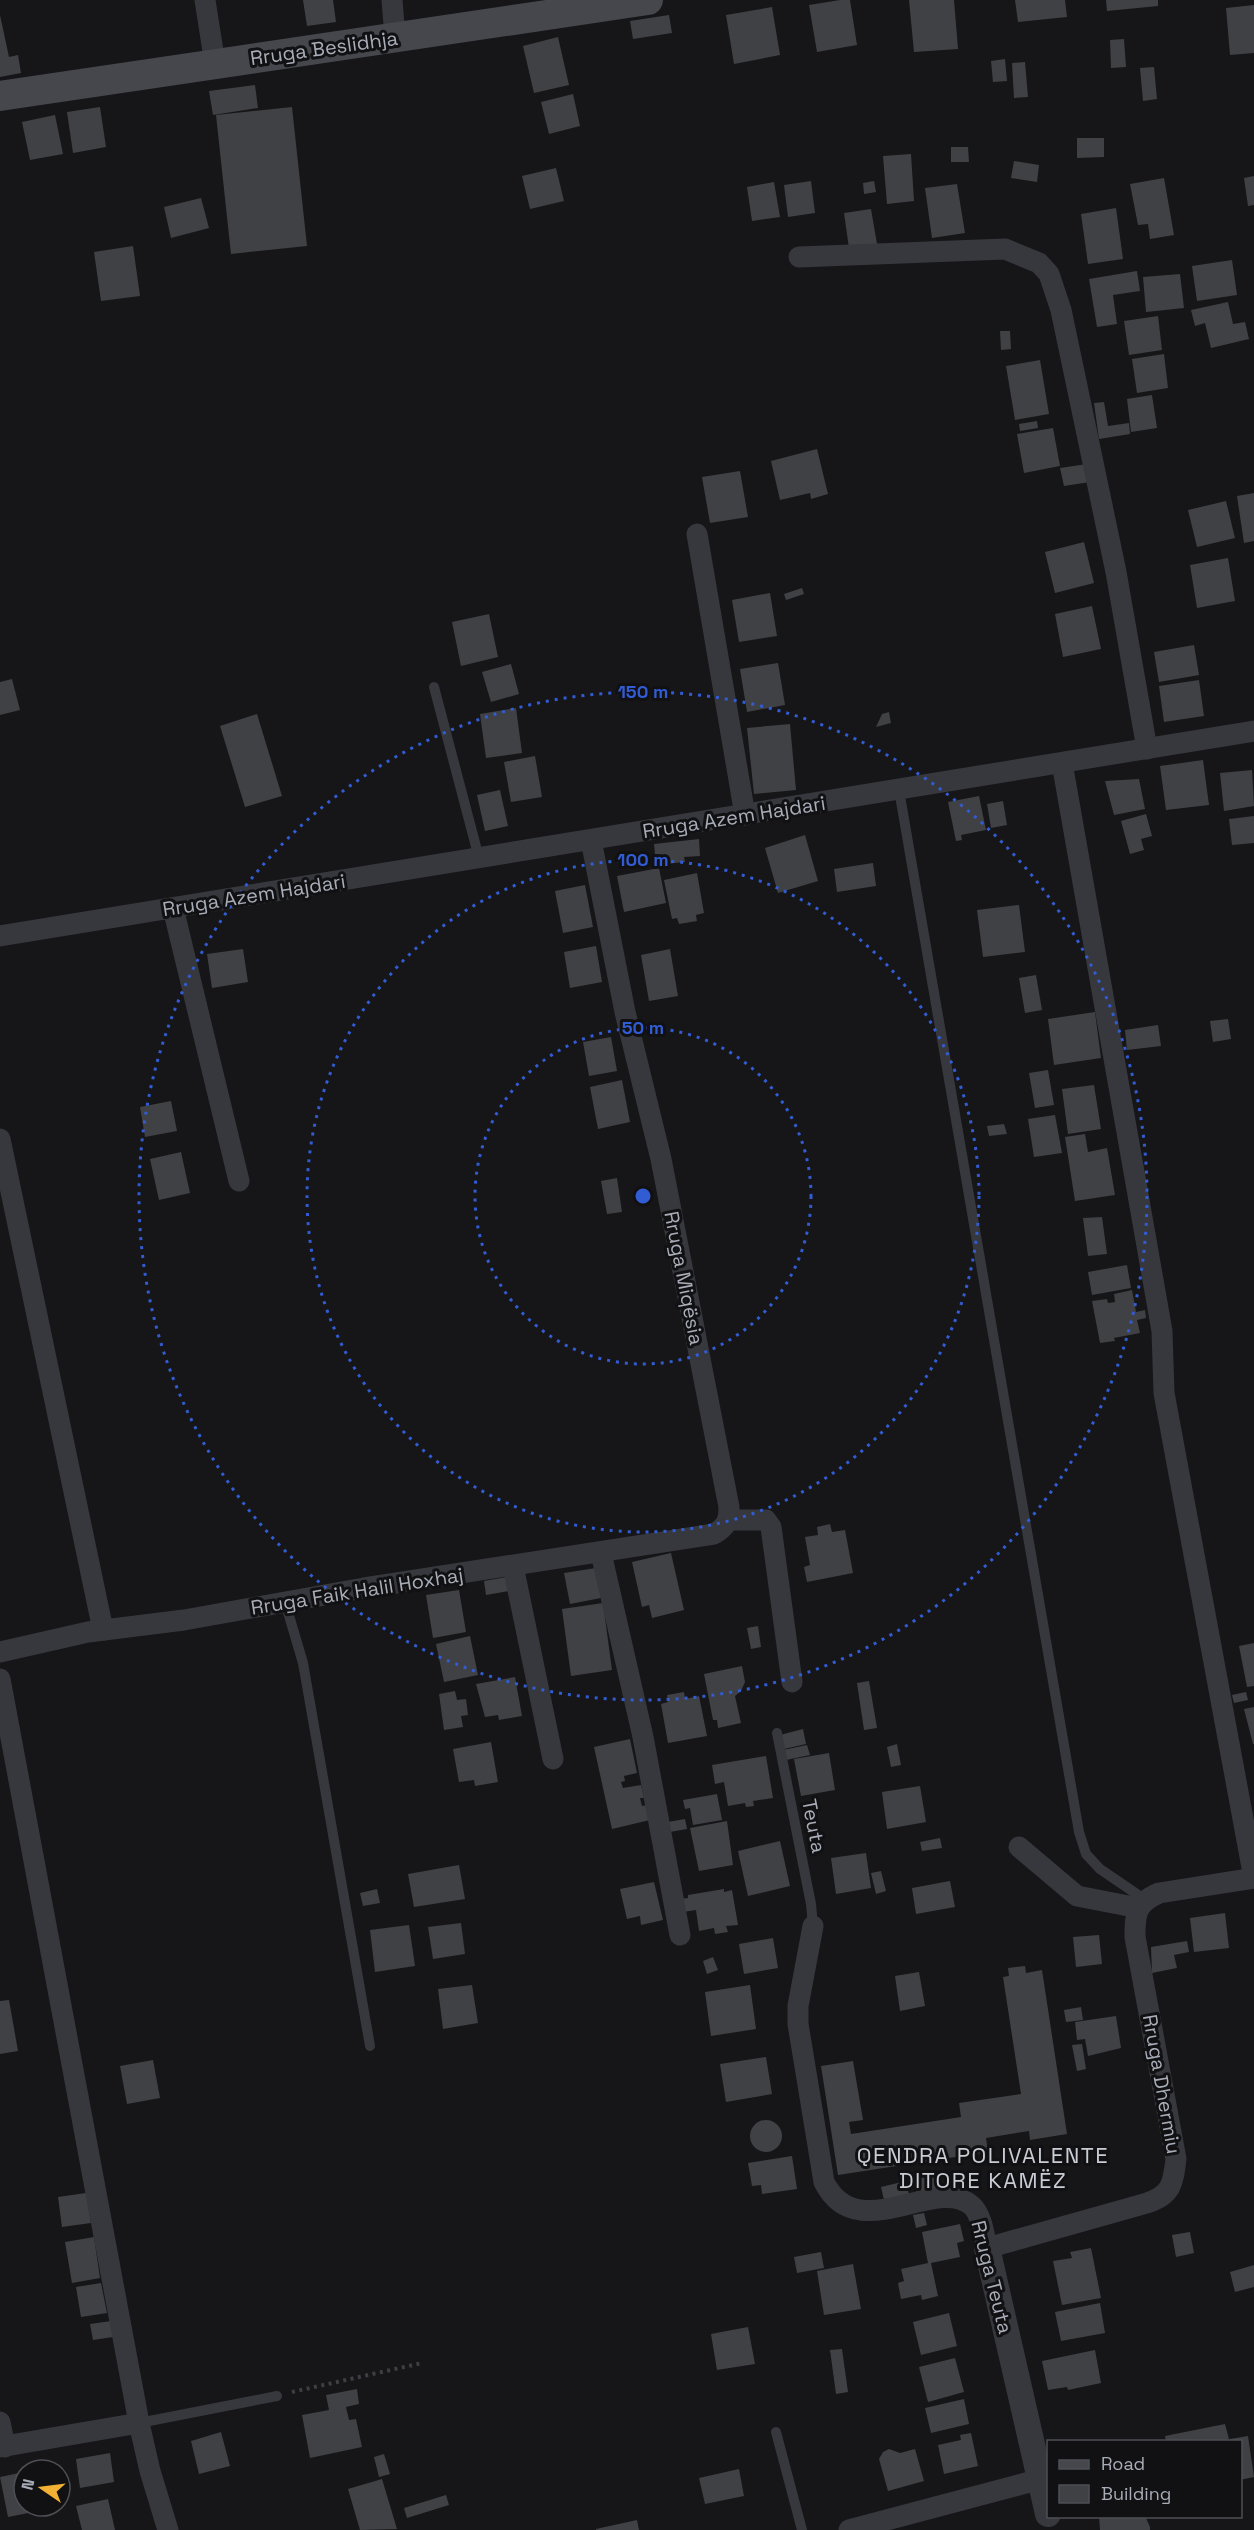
<svg xmlns="http://www.w3.org/2000/svg" width="1254" height="2530" viewBox="0 0 1254 2530" font-family="'Space Grotesk',sans-serif">
<style>
.building{fill:#404145}
.lines{fill:none;stroke-linecap:round;stroke-linejoin:round}
.path{stroke:#3d3f44;stroke-width:4;stroke-dasharray:3 4.5;stroke-linecap:butt}
.service{stroke:#37383d;stroke-width:10}
.minor{stroke:#37383d;stroke-width:21}
.tertiary{stroke:#37383d;stroke-width:26}
.secondary{stroke:#45474d;stroke-width:30}
.ring{fill:none;stroke:#325cd3;stroke-width:3;stroke-dasharray:3 6}
.labels{text-anchor:middle;stroke-width:6;stroke-linejoin:round;paint-order:stroke}
.street-label{font-size:20px;fill:#a8adb8;stroke:#111113}
.quarter-label{font-size:22px;letter-spacing:1.5px;fill:#c9ccd4;stroke:#111113}
.centre{fill:#325cd3;stroke:#111113;stroke-width:3}
.ring-label{font-size:18px;text-anchor:middle;font-weight:bold;fill:#325cd3;stroke:#111113;stroke-width:6;stroke-linejoin:round;paint-order:stroke}
</style>
<rect width="100%" height="100%" fill="#161618"/>
<g class="building">
<polygon points="303,0 333,0 336,22 307,26"/>
<polygon points="840,0 850,0 857,45 817,52 809,5"/>
<polygon points="909,0 954,0 958,49 914,52"/>
<polygon points="1015,0 1065,0 1067,17 1018,22"/>
<polygon points="1106,0 1158,0 1158,6 1107,11"/>
<polygon points="1254,5 1254,53 1230,55 1226,8"/>
<polygon points="772,7 780,55 734,64 726,15"/>
<polygon points="0,15 9,57 18,55 21,73 0,77"/>
<polygon points="669,15 672,33 633,39 630,21"/>
<polygon points="558,37 569,85 534,93 523,46"/>
<polygon points="1124,39 1126,67 1111,68 1110,40"/>
<polygon points="1005,59 1007,81 993,82 991,61"/>
<polygon points="1025,62 1028,97 1014,98 1012,63"/>
<polygon points="1154,67 1157,99 1143,101 1140,68"/>
<polygon points="255,85 258,108 213,115 209,91"/>
<polygon points="573,94 580,126 549,134 541,102"/>
<polygon points="100,107 106,147 73,153 67,112"/>
<polygon points="292,107 307,246 231,254 216,115"/>
<polygon points="55,115 63,154 30,160 22,122"/>
<polygon points="1077,138 1104,138 1104,157 1077,158"/>
<polygon points="951,147 968,147 969,162 951,162"/>
<polygon points="911,154 914,201 887,204 883,156"/>
<polygon points="1014,161 1039,165 1037,182 1011,178"/>
<polygon points="556,168 564,201 530,209 522,176"/>
<polygon points="1254,176 1254,205 1248,206 1244,178"/>
<polygon points="1164,178 1174,235 1150,239 1148,224 1138,225 1130,184"/>
<polygon points="811,181 815,213 788,217 784,185"/>
<polygon points="874,181 876,192 864,194 863,183"/>
<polygon points="774,182 780,217 752,221 747,187"/>
<polygon points="957,184 965,233 932,238 925,188"/>
<polygon points="201,198 209,228 171,238 164,207"/>
<polygon points="1116,208 1123,259 1088,264 1081,214"/>
<polygon points="871,209 877,244 849,248 844,213"/>
<polygon points="133,246 140,296 101,301 94,252"/>
<polygon points="1232,260 1237,295 1197,301 1192,266"/>
<polygon points="1137,271 1140,291 1113,295 1117,324 1097,327 1089,279"/>
<polygon points="1180,274 1184,308 1146,312 1143,277"/>
<polygon points="1228,302 1233,324 1245,322 1249,339 1211,348 1205,323 1195,326 1191,310"/>
<polygon points="1158,316 1162,350 1129,355 1124,321"/>
<polygon points="1000,331 1010,331 1011,349 1001,350"/>
<polygon points="1164,354 1168,388 1137,393 1132,359"/>
<polygon points="1040,360 1049,414 1015,420 1006,366"/>
<polygon points="1152,395 1157,428 1131,432 1127,399"/>
<polygon points="1104,402 1108,426 1129,423 1130,434 1099,439 1094,403"/>
<polygon points="1037,421 1038,428 1020,431 1019,424"/>
<polygon points="1053,428 1060,466 1024,473 1017,434"/>
<polygon points="817,449 828,494 811,499 810,493 780,500 771,461"/>
<polygon points="1087,464 1090,482 1064,486 1060,468"/>
<polygon points="740,471 748,517 710,523 702,477"/>
<polygon points="1254,493 1254,541 1244,543 1237,496"/>
<polygon points="1226,501 1235,538 1197,547 1188,510"/>
<polygon points="1084,542 1094,583 1055,593 1045,552"/>
<polygon points="1228,558 1235,601 1197,608 1190,565"/>
<polygon points="802,588 804,594 786,600 784,594"/>
<polygon points="770,593 777,636 739,642 732,600"/>
<polygon points="1092,606 1101,649 1063,657 1055,614"/>
<polygon points="489,614 498,657 461,666 452,622"/>
<polygon points="1194,645 1199,675 1159,682 1154,652"/>
<polygon points="778,663 785,705 747,712 740,669"/>
<polygon points="511,664 519,694 491,702 482,672"/>
<polygon points="12,679 20,710 0,715 0,682"/>
<polygon points="1199,680 1204,716 1164,722 1159,686"/>
<polygon points="516,708 522,753 486,758 480,714"/>
<polygon points="889,712 891,723 876,727 882,714"/>
<polygon points="257,714 282,796 245,807 220,726"/>
<polygon points="790,724 796,790 754,794 747,728"/>
<polygon points="535,756 542,797 511,802 504,762"/>
<polygon points="1203,760 1209,805 1166,810 1160,766"/>
<polygon points="1252,770 1254,806 1224,811 1220,773"/>
<polygon points="1139,779 1145,809 1114,815 1105,781"/>
<polygon points="500,790 508,826 485,831 477,795"/>
<polygon points="979,796 986,830 961,835 962,840 956,841 948,802"/>
<polygon points="1003,801 1007,825 991,828 987,804"/>
<polygon points="1146,814 1152,836 1141,839 1144,850 1130,854 1121,821"/>
<polygon points="1254,816 1254,843 1232,845 1229,819"/>
<polygon points="805,835 818,881 778,893 765,848"/>
<polygon points="699,839 700,856 684,857 685,862 656,865 654,844"/>
<polygon points="873,863 876,886 837,892 834,869"/>
<polygon points="659,868 666,903 624,912 617,876"/>
<polygon points="697,873 704,913 696,915 697,921 679,924 677,918 672,919 664,880"/>
<polygon points="585,885 593,927 563,933 555,891"/>
<polygon points="1019,905 1025,952 983,957 977,910"/>
<polygon points="596,946 602,982 570,988 564,952"/>
<polygon points="243,949 248,982 212,988 207,954"/>
<polygon points="670,949 678,996 649,1001 641,955"/>
<polygon points="1036,975 1042,1010 1025,1013 1019,978"/>
<polygon points="1095,1012 1101,1058 1054,1065 1048,1019"/>
<polygon points="1228,1019 1231,1039 1213,1042 1210,1021"/>
<polygon points="1158,1025 1161,1046 1127,1050 1125,1030"/>
<polygon points="611,1037 617,1071 589,1076 583,1042"/>
<polygon points="1048,1070 1054,1105 1035,1108 1029,1073"/>
<polygon points="622,1080 630,1122 598,1129 590,1087"/>
<polygon points="1094,1085 1101,1129 1068,1134 1062,1089"/>
<polygon points="171,1101 177,1131 145,1137 140,1107"/>
<polygon points="1055,1115 1062,1153 1034,1157 1028,1119"/>
<polygon points="1004,1124 1007,1134 989,1136 987,1126"/>
<polygon points="1085,1134 1088,1152 1107,1148 1115,1195 1075,1201 1065,1137"/>
<polygon points="181,1152 190,1193 159,1200 150,1159"/>
<polygon points="617,1178 622,1212 607,1214 601,1181"/>
<polygon points="1102,1217 1107,1254 1088,1256 1083,1218"/>
<polygon points="1127,1265 1131,1288 1092,1295 1088,1272"/>
<polygon points="1132,1290 1136,1312 1145,1310 1146,1318 1137,1320 1140,1333 1114,1338 1115,1341 1100,1343 1092,1301 1107,1299 1108,1303 1115,1302 1114,1294"/>
<polygon points="830,1524 832,1532 845,1530 853,1573 807,1582 804,1567 810,1565 805,1537 818,1535 817,1527"/>
<polygon points="671,1553 684,1610 652,1618 649,1605 642,1607 632,1562"/>
<polygon points="596,1568 601,1598 570,1604 564,1573"/>
<polygon points="507,1577 509,1591 486,1595 484,1581"/>
<polygon points="459,1590 466,1632 433,1638 426,1595"/>
<polygon points="603,1603 612,1670 571,1676 562,1609"/>
<polygon points="758,1626 761,1647 751,1649 747,1628"/>
<polygon points="470,1636 478,1675 444,1682 436,1644"/>
<polygon points="1254,1643 1254,1686 1247,1687 1239,1646"/>
<polygon points="742,1666 745,1682 741,1691 735,1696 741,1723 718,1728 717,1720 713,1720 704,1674"/>
<polygon points="515,1677 522,1716 499,1720 498,1715 485,1717 476,1684"/>
<polygon points="869,1681 877,1728 864,1730 857,1683"/>
<polygon points="455,1691 457,1700 466,1699 468,1715 461,1716 463,1727 444,1730 439,1694"/>
<polygon points="684,1692 685,1699 699,1696 707,1736 668,1743 661,1704 668,1702 667,1695"/>
<polygon points="1246,1692 1248,1700 1234,1703 1232,1695"/>
<polygon points="1254,1707 1254,1744 1253,1744 1244,1709"/>
<polygon points="803,1729 806,1744 784,1749 780,1735"/>
<polygon points="630,1739 637,1773 624,1776 625,1781 621,1782 623,1788 641,1785 644,1798 640,1798 642,1806 647,1805 650,1820 612,1829 594,1747"/>
<polygon points="491,1742 498,1782 475,1786 474,1780 459,1782 453,1749"/>
<polygon points="897,1744 901,1765 891,1767 887,1747"/>
<polygon points="807,1745 810,1755 786,1760 783,1750"/>
<polygon points="829,1753 835,1790 801,1796 794,1759"/>
<polygon points="766,1756 773,1798 753,1801 754,1806 746,1807 745,1803 728,1806 724,1782 715,1784 712,1765"/>
<polygon points="920,1786 926,1822 887,1829 882,1792"/>
<polygon points="717,1794 722,1820 693,1825 690,1808 685,1809 683,1800"/>
<polygon points="685,1819 687,1829 664,1833 662,1823"/>
<polygon points="727,1821 733,1865 699,1871 690,1828"/>
<polygon points="940,1838 942,1848 922,1851 920,1842"/>
<polygon points="780,1841 790,1886 748,1896 738,1851"/>
<polygon points="866,1853 871,1888 836,1894 831,1858"/>
<polygon points="459,1865 465,1899 414,1907 408,1874"/>
<polygon points="881,1871 886,1891 876,1894 871,1873"/>
<polygon points="950,1881 955,1907 916,1914 912,1888"/>
<polygon points="654,1882 663,1920 641,1925 640,1916 627,1919 620,1889"/>
<polygon points="377,1889 380,1903 363,1906 360,1893"/>
<polygon points="724,1889 724,1892 732,1890 738,1925 726,1926 728,1932 715,1934 714,1928 699,1931 696,1910 683,1912 681,1899 688,1898 688,1895"/>
<polygon points="1225,1913 1229,1948 1194,1952 1190,1918"/>
<polygon points="461,1923 465,1954 433,1959 428,1927"/>
<polygon points="409,1925 415,1966 375,1972 370,1930"/>
<polygon points="1099,1935 1102,1964 1076,1967 1073,1937"/>
<polygon points="773,1938 778,1968 744,1974 739,1944"/>
<polygon points="1187,1941 1189,1952 1174,1955 1177,1968 1152,1973 1151,1947"/>
<polygon points="713,1957 718,1970 707,1974 703,1961"/>
<polygon points="1025,1966 1026,1973 1042,1970 1067,2134 1030,2140 1029,2131 986,2138 988,2152 838,2175 821,2066 853,2061 863,2120 849,2122 851,2134 961,2117 959,2103 1021,2094 1003,1977 1009,1976 1008,1968"/>
<polygon points="919,1972 925,2006 900,2011 895,1976"/>
<polygon points="472,1985 478,2023 443,2029 438,1989"/>
<polygon points="750,1985 756,2029 711,2036 705,1992"/>
<polygon points="9,2000 18,2051 0,2054 0,2001"/>
<polygon points="1081,2007 1083,2020 1066,2022 1064,2010"/>
<polygon points="1116,2016 1121,2048 1088,2056 1085,2039 1077,2040 1075,2022"/>
<polygon points="1082,2044 1086,2069 1077,2071 1072,2045"/>
<polygon points="766,2057 772,2094 726,2102 720,2064"/>
<polygon points="153,2060 160,2098 127,2104 120,2066"/>
<circle cx="766" cy="2136" r="16"/>
<polygon points="792,2156 797,2189 762,2194 761,2185 752,2186 748,2163"/>
<polygon points="937,2174 940,2190 917,2195 914,2179"/>
<polygon points="906,2181 909,2195 884,2200 881,2187"/>
<polygon points="86,2193 91,2223 62,2227 58,2197"/>
<polygon points="924,2213 927,2225 916,2228 913,2215"/>
<polygon points="960,2224 964,2241 957,2243 960,2257 931,2263 938,2296 922,2300 921,2295 901,2299 898,2283 904,2281 901,2269 928,2263 922,2232"/>
<polygon points="1190,2232 1194,2253 1176,2257 1172,2235"/>
<polygon points="94,2237 100,2278 72,2283 65,2242"/>
<polygon points="1091,2248 1101,2298 1062,2305 1053,2261 1072,2258 1070,2252"/>
<polygon points="821,2252 824,2268 797,2273 794,2257"/>
<polygon points="853,2264 861,2309 824,2315 817,2271"/>
<polygon points="1254,2265 1254,2287 1235,2292 1230,2272"/>
<polygon points="101,2283 107,2313 81,2317 76,2287"/>
<polygon points="1100,2303 1105,2333 1061,2341 1055,2312"/>
<polygon points="949,2313 957,2346 921,2355 913,2322"/>
<polygon points="111,2321 113,2337 93,2340 90,2324"/>
<polygon points="748,2327 755,2364 717,2370 711,2334"/>
<polygon points="842,2349 848,2392 836,2394 830,2350"/>
<polygon points="1095,2350 1101,2383 1068,2390 1067,2387 1048,2390 1042,2361"/>
<polygon points="955,2358 964,2392 928,2402 919,2367"/>
<polygon points="357,2389 359,2404 346,2407 349,2420 356,2419 362,2447 310,2458 302,2415 329,2410 326,2395"/>
<polygon points="964,2399 969,2424 931,2433 925,2408"/>
<polygon points="1225,2424 1229,2439 1215,2442 1166,2442 1165,2436"/>
<polygon points="221,2432 230,2466 199,2474 191,2441"/>
<polygon points="971,2433 978,2466 944,2474 938,2445 961,2440 960,2435"/>
<polygon points="1248,2436 1254,2477 1240,2480 1240,2442 1230,2442 1230,2439"/>
<polygon points="889,2449 900,2453 915,2449 924,2481 888,2491 879,2459 883,2452"/>
<polygon points="110,2453 114,2482 80,2488 76,2459"/>
<polygon points="384,2454 390,2474 379,2477 374,2457"/>
<polygon points="739,2469 744,2496 705,2504 699,2478"/>
<polygon points="24,2472 24,2506 48,2506 49,2509 8,2517 0,2477"/>
<polygon points="382,2479 397,2529 360,2530 348,2489"/>
<polygon points="446,2495 449,2505 407,2518 404,2508"/>
<polygon points="108,2499 115,2530 82,2530 76,2506"/>
<polygon points="1099,2516 1145,2516 1150,2527 1150,2530 1100,2530"/>
<polygon points="637,2520 639,2530 596,2530 596,2529"/>
</g>
<g class="lines">
<polyline class="path" points="292,2392 422,2363"/>
<g class="service">
<polyline points="434,687 479,858"/>
<polyline points="899,790 1079,1832 1086,1854 1100,1869 1144,1899"/>
<polyline points="285,1602 303,1663 370,2046"/>
<polyline points="777,1733 811,1904 813,1926"/>
<polyline points="139,2423 277,2396"/>
<polyline points="776,2432 802,2530"/>
</g>
<g class="minor">
<polyline points="205,0 215,64"/>
<polyline points="392,0 395,38"/>
<polyline points="799,257 1005,249 1039,263 1049,274 1061,310 1116,572 1147,749"/>
<polyline points="697,534 745,815"/>
<polyline points="1062,763 1162,1331 1164,1393 1254,1878"/>
<polyline points="173,908 239,1181"/>
<polyline points="0,936 1254,731"/>
<polyline points="0,1139 103,1630"/>
<polyline points="729,1520 766,1520 771,1527 792,1682"/>
<polyline points="601,1553 643,1737 680,1935"/>
<polyline points="513,1566 553,1759"/>
<path d="M0,1652L88,1632L184,1620L364,1588L714,1534C726,1527 729,1521 729,1507L661,1159L625,1012L591,840"/>
<polyline points="0,1679 139,2423 150,2471 168,2530"/>
<polyline points="1019,1847 1077,1896 1139,1908"/>
<path d="M813,1926L798,2006V2024L824,2182C857,2248 935,2175 971,2205C982,2214 984,2235 987,2248L1147,2203C1172,2195 1173,2183 1176,2159L1135,1937C1135,1913 1136,1903 1159,1893L1254,1878"/>
<polyline points="0,2422 5,2447"/>
<polyline points="0,2447 139,2423"/>
<polyline points="849,2530 1041,2479"/>
</g>
<polyline class="tertiary" points="987,2248 1048,2514"/>
<polyline class="secondary" points="0,96 648,0"/>
</g>
<g class="ring">
<circle cx="643" cy="1196" r="168"/>
<circle cx="643" cy="1196" r="336"/>
<circle cx="643" cy="1196" r="504"/>
</g>
<g class="labels">
<g class="street-label">
<text transform="translate(324 48) rotate(-8)" y="7">Rruga Beslidhja</text>
<text transform="translate(734 817) rotate(-9)" y="7">Rruga Azem Hajdari</text>
<text transform="translate(254 895) rotate(-9)" y="7">Rruga Azem Hajdari</text>
<text transform="translate(684 1278) rotate(79)" y="7">Rruga Miqësia</text>
<text transform="translate(357 1591) rotate(-9)" y="7">Rruga Faik Halil Hoxhaj</text>
<text transform="translate(814 1826) rotate(79)" y="7">Teuta</text>
<text transform="translate(1162 2084) rotate(80)" y="7">Rruga Dhermiu</text>
<text transform="translate(992 2277) rotate(76)" y="7">Rruga Teuta</text>
</g>
<g class="quarter-label">
<text x="983" y="2163">QENDRA POLIVALENTE<tspan x="983" dy="25">DITORE KAMËZ</tspan></text>
</g>
</g>
<circle cx="643" cy="1196" r="9" class="centre"/>
<g class="ring-label">
<text x="643" y="698">150 m</text>
<text x="643" y="866">100 m</text>
<text x="643" y="1034">50 m</text>
</g>
<rect x="1047" y="2440" width="195" height="78" fill="#111113" stroke="#4d4f55" stroke-width="1.5"/>
<rect x="1059" y="2460" width="30" height="9" fill="#45474d" stroke="#4d4f55" stroke-width="1.5"/>
<text x="1101" y="2470" font-size="18" fill="#a8adb8">Road</text>
<rect x="1059" y="2485" width="30" height="18" fill="#404145" stroke="#4d4f55" stroke-width="1.5"/>
<text x="1101" y="2500" font-size="18" fill="#a8adb8">Building</text>
<g transform="translate(42 2488) rotate(284)"><circle r="28" fill="#111113" stroke="#4d4f55" stroke-width="1.5"/>
<path d="M0-4.5L10 22L0 15L-10 22Z" fill="#f2b134"/>
<text y="-9" font-size="16" font-weight="bold" text-anchor="middle" fill="#a8adb8">N</text>
</g>
</svg>
